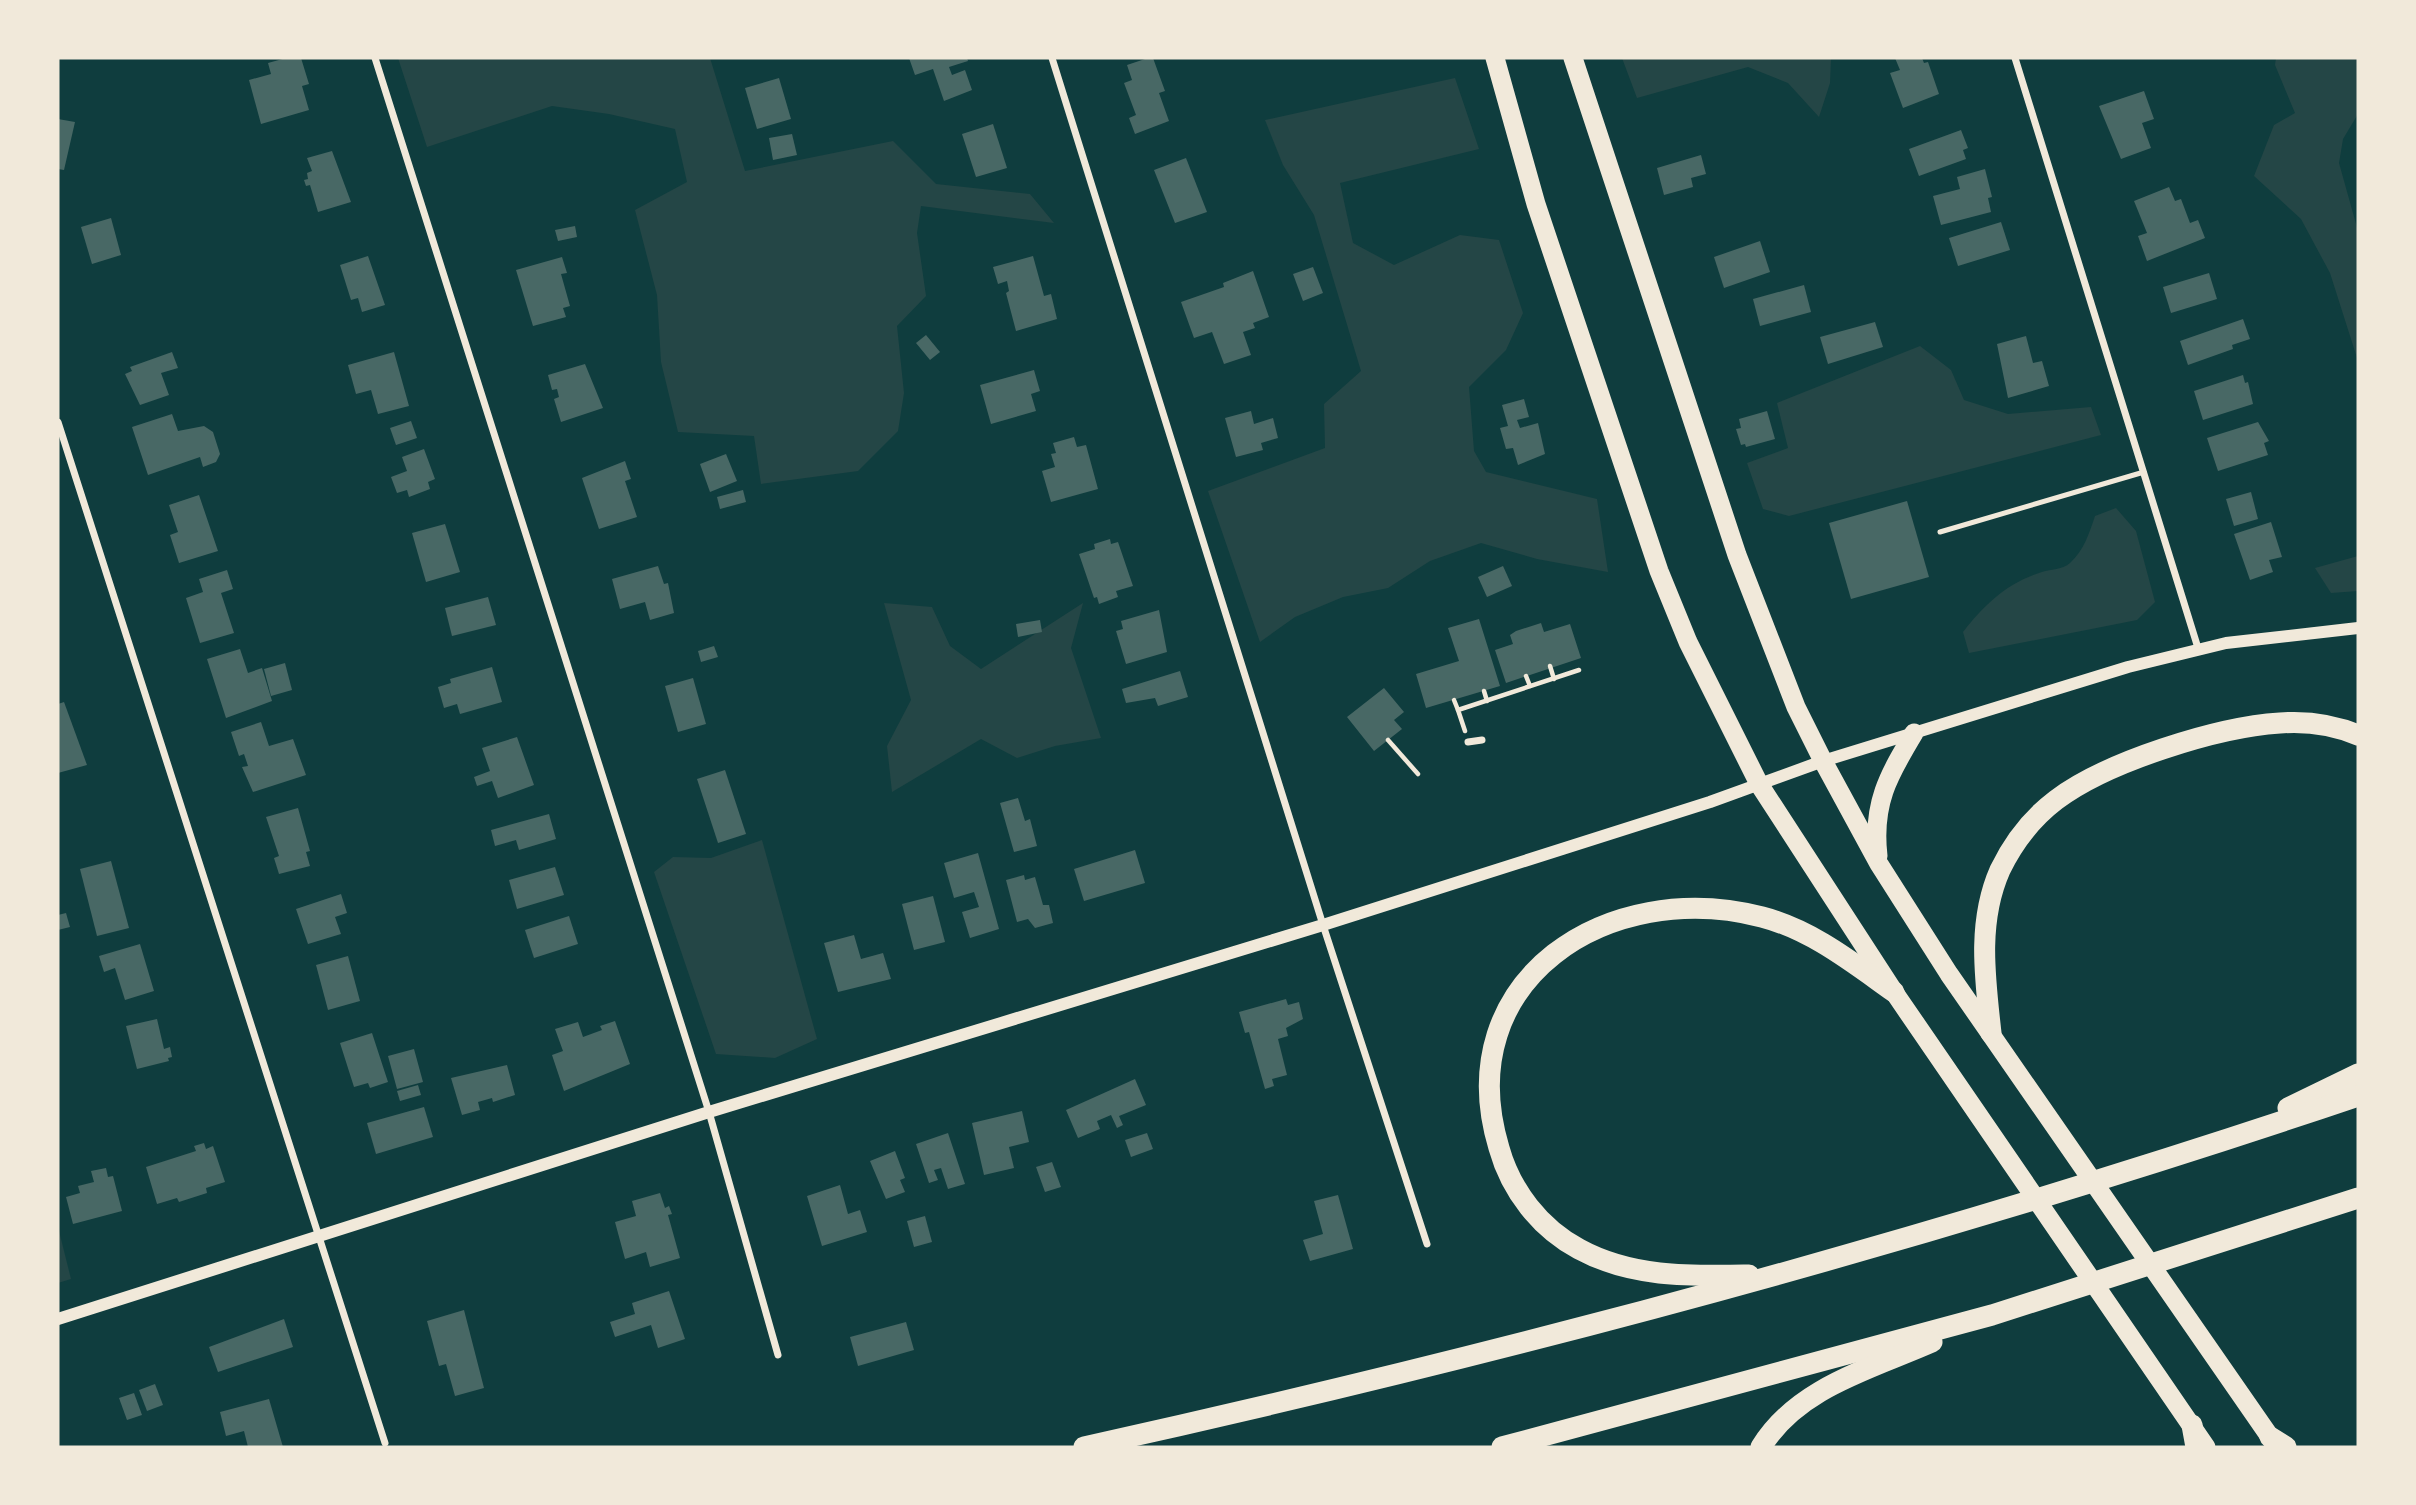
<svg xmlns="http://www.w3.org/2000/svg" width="2416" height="1505" viewBox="0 0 2416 1505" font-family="'DejaVu Sans',sans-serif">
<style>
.green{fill:#244646}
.building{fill:#486865}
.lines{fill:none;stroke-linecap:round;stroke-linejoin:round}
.path{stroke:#f1e9da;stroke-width:4.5}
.service{stroke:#f1e9da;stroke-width:5}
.minor{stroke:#f1e9da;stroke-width:7}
.tertiary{stroke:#f1e9da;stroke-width:12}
.trunk{stroke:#f1e9da;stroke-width:19}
.motorway{stroke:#f1e9da;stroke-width:21}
</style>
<rect width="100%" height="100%" fill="#0f3d3e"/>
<g class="green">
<polygon points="398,58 710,58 745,171 893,141 936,184 1030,194 1054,223 921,206 917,233 926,296 897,326 904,393 898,431 858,471 761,484 754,436 678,432 661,362 657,295 635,210 687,182 675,129 609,114 552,106 427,147"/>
<polygon points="1622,58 1831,58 1830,83 1819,117 1788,83 1748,67 1637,98"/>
<polygon points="2276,58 2358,58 2358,114 2343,139 2339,163 2358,231 2358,361 2330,273 2301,219 2254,176 2274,125 2295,113 2275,65"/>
<polygon points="1455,78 1479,149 1340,183 1353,243 1394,265 1460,235 1499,240 1523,313 1506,350 1469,387 1474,451 1486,472 1597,499 1608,572 1537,559 1481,543 1430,561 1388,588 1343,597 1295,617 1260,642 1208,491 1325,448 1324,404 1361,371 1314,215 1283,165 1265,120"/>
<polygon points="1920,346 1951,370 1964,400 2008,414 2091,407 2101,435 1789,516 1763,509 1747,463 1788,448 1777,403"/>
<path d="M2116,508L2136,531L2155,602L2137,620L1969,653L1963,632C1983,606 2007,583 2039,573C2048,569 2063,570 2070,563C2084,550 2089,534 2095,516Z"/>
<polygon points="2358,556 2358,591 2331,593 2315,568"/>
<polygon points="884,603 932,607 950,646 981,669 1083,603 1071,648 1101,738 1055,746 1017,758 981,739 892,792 887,746 911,700"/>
<polygon points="762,840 817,1039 775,1058 716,1054 654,872 673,857 711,858"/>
<polygon points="58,1227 71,1279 58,1283"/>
</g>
<g class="building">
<polygon points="286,58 301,58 309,84 302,86 309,110 261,124 249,80 271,74 268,63"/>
<polygon points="909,58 967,58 968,61 949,67 952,75 965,70 972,90 944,101 933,69 915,75"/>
<polygon points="1148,58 1153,58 1165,91 1159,93 1169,121 1135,134 1129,118 1136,115 1124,83 1132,80 1127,65"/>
<polygon points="1895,58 1922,58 1924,63 1928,62 1939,94 1903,108 1890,73 1900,70"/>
<polygon points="779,78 791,119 757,129 745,88"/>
<polygon points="2144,91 2154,119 2142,123 2151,148 2121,159 2099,106"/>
<polygon points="58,119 75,122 64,170 58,169"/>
<polygon points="993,124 1007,168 976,177 962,134"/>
<polygon points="1961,130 1968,148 1963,150 1966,159 1919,176 1909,149"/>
<polygon points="792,134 797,155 773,160 769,138"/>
<polygon points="332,151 351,202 318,212 310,185 306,186 304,180 308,179 307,173 312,171 307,158"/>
<polygon points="1701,155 1706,174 1691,178 1693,187 1664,195 1657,168"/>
<polygon points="1186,158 1207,212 1175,223 1154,170"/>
<polygon points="1985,169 1992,197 1988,198 1991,212 1941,225 1933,196 1960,189 1957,177"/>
<polygon points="2169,187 2175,201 2181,199 2190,223 2198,220 2205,238 2147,261 2138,236 2147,233 2134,201"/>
<polygon points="111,218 121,255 92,264 81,227"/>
<polygon points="2001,222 2010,250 1958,266 1949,238"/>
<polygon points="575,226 577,237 558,241 555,230"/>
<polygon points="1760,241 1770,272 1724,288 1714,257"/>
<polygon points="368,256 385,305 362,312 358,298 351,300 340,265"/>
<polygon points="1033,256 1044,296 1051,294 1057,319 1016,331 1006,293 1009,291 1007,281 998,284 993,267"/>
<polygon points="562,257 567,273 561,274 570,306 563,308 566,317 533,326 516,270"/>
<polygon points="1313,267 1323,293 1303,301 1293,274"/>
<polygon points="1253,271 1269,317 1253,323 1255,328 1243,332 1251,355 1224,364 1212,332 1194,338 1181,302 1224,287 1223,283"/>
<polygon points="2209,273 2217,299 2171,313 2163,287"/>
<polygon points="1804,285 1811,312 1760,326 1753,299"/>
<polygon points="2243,319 2250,339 2232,345 2233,349 2188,365 2180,341"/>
<polygon points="1875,322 1883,347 1828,364 1820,337"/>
<polygon points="926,335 940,352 930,360 916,343"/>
<polygon points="2026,336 2033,363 2042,361 2049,386 2008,398 1997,344"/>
<polygon points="172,352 178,368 161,373 169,395 140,405 125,374 132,371 130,367"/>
<polygon points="394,352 409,406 378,414 371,390 356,394 348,365"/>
<polygon points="585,364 603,408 561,422 554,399 559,397 557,389 552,390 548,375"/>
<polygon points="1034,370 1040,391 1031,394 1036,411 991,424 980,385"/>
<polygon points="2243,375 2245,383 2248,382 2253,404 2203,420 2194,391"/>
<polygon points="1524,399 1529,417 1517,420 1520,428 1538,423 1545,454 1518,465 1513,448 1506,449 1500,428 1508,426 1502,405"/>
<polygon points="1251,411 1254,424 1273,418 1278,438 1261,443 1263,450 1236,457 1225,418"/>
<polygon points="1767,411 1775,439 1746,447 1745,444 1741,445 1736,429 1741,428 1739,419"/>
<polygon points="172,414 178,431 204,426 213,432 220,454 216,462 203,467 200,457 148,475 132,427"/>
<polygon points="411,421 417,438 396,445 390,428"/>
<polygon points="2258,422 2269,441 2264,443 2268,455 2218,471 2207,438"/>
<polygon points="1074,437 1077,447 1086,445 1098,489 1051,502 1042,471 1055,467 1051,454 1056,453 1053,443"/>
<polygon points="424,449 435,479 428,482 430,489 409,497 407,490 397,493 391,477 407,471 402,457"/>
<polygon points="726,454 737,481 710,492 700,464"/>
<polygon points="625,461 631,479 625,481 637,517 599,529 582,478"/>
<polygon points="743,490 746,502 720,509 717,497"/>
<polygon points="2251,492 2258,519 2234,526 2226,499"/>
<polygon points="199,495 218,551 179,563 170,535 178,532 169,505"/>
<polygon points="1907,501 1929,577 1851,599 1829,523"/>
<polygon points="2271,522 2282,557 2269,560 2273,572 2250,580 2234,534"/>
<polygon points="445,524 460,572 426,582 412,533"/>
<polygon points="1110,539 1111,544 1118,542 1133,586 1116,591 1118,597 1099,604 1097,597 1094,598 1079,554 1095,549 1094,544"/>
<polygon points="658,566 664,584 668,583 674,613 650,620 645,602 620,609 612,579"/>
<polygon points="1503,566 1512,586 1487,597 1478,577"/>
<polygon points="227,570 233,589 221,593 234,633 200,643 186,598 203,592 199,579"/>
<polygon points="488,597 496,625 452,636 445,608"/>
<polygon points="1159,610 1167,652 1126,664 1116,631 1123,629 1121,621"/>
<polygon points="1479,619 1500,686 1426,708 1416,674 1459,661 1448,628"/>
<polygon points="1040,620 1042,632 1018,637 1016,624"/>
<polygon points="1541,623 1544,632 1570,624 1581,658 1506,683 1495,650 1513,644 1510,635 1516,631"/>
<polygon points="714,646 718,657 701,662 698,651"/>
<polygon points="240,649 248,673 262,668 272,701 226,718 207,659"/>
<polygon points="285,663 292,690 271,696 264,669"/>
<polygon points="492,667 502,702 460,714 457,704 444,708 438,687 451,683 450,679"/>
<polygon points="1180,671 1188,697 1158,706 1155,698 1126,703 1122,689"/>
<polygon points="693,678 706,724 678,732 665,686"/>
<polygon points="1384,688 1404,712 1394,720 1402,729 1374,751 1347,717"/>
<polygon points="64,702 87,765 58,773 58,704"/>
<polygon points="261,722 269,746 293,739 306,775 253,792 242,767 248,766 244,754 239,756 231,732"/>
<polygon points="517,737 534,785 498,798 492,781 477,786 474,777 490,771 482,748"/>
<polygon points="725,770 746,834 718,843 697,779"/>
<polygon points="1018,798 1025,821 1030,819 1037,846 1014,852 1000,803"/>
<polygon points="298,808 310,851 306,852 310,866 279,874 274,858 279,856 266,817"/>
<polygon points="549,814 556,839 519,850 516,840 495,846 491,830"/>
<polygon points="1135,850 1145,883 1084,901 1074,869"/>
<polygon points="978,853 999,929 970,938 962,912 979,907 974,892 954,898 944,863"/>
<polygon points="111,861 129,928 97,936 80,869"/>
<polygon points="555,867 564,895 517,909 509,880"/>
<polygon points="1024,875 1025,880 1035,877 1043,905 1049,905 1053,923 1035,928 1028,919 1017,922 1006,880"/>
<polygon points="341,894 347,913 335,917 341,934 308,944 296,909"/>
<polygon points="933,896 945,942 914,950 902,904"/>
<polygon points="66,913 70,927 58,930 58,915"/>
<polygon points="569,916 578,944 534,958 525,930"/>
<polygon points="854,935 861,959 883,953 891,979 838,992 824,943"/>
<polygon points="140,944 154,991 125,1000 115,968 104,972 99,956"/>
<polygon points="348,956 360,1001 328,1010 316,965"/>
<polygon points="1286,999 1288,1005 1299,1002 1303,1019 1286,1028 1288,1036 1278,1039 1287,1075 1272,1079 1274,1086 1265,1089 1249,1032 1245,1033 1239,1012"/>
<polygon points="157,1019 164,1049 170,1047 172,1057 168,1058 169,1061 137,1069 126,1026"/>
<polygon points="615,1021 630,1064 564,1091 552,1055 563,1051 555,1029 578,1022 583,1037 602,1030 600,1026"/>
<polygon points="372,1033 388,1082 370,1088 368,1083 354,1087 340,1043"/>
<polygon points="414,1049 423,1082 397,1089 388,1056"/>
<polygon points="507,1065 515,1095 493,1102 492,1098 478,1102 480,1110 462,1115 451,1078"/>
<polygon points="1135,1079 1146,1105 1119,1116 1123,1125 1117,1128 1111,1115 1097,1121 1100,1129 1078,1138 1066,1110"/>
<polygon points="418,1085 421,1095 400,1101 397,1091"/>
<polygon points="424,1107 433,1137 376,1154 367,1123"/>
<polygon points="1022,1111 1029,1142 1009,1147 1014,1168 984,1175 972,1123"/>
<polygon points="948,1133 965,1184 948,1189 941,1168 934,1170 938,1180 929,1183 916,1144"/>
<polygon points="1147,1133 1153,1149 1131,1157 1125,1140"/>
<polygon points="204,1143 206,1149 213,1146 225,1182 206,1188 207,1193 179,1202 177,1198 157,1204 146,1167 196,1151 194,1146"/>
<polygon points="895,1151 905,1178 900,1180 905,1192 886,1199 870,1161"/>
<polygon points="1052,1162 1061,1187 1045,1192 1036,1167"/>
<polygon points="106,1168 108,1177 113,1176 122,1211 73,1224 66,1197 80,1193 78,1186 94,1182 91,1171"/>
<polygon points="840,1185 848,1214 860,1210 867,1232 822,1246 807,1196"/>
<polygon points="660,1193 665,1208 669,1206 672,1214 668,1215 680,1258 650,1267 646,1252 625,1259 615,1222 636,1216 632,1201"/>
<polygon points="1338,1195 1353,1249 1310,1261 1303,1240 1323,1234 1314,1201"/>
<polygon points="925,1216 932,1242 914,1247 907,1221"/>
<polygon points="669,1291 685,1339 658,1348 651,1325 615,1337 610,1322 635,1314 632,1303"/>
<polygon points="464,1310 484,1388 455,1396 446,1364 439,1366 427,1321"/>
<polygon points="284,1319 293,1347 218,1372 209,1347"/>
<polygon points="906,1322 914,1350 858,1366 850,1337"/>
<polygon points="155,1384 163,1405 147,1411 139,1390"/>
<polygon points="134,1393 142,1415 127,1420 119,1398"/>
<polygon points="269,1399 283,1447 248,1447 244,1431 226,1436 220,1412"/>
</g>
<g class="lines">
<g class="path">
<polyline points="1550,666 1554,679"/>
<polyline points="1526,676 1530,686"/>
<polyline points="1484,691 1487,701"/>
<polyline points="1454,700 1458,710"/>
<polyline points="1465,731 1458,710 1579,670"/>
<polyline points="1388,740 1418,774"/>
</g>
<polyline class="service" points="1940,532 2144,472"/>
<g class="minor">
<polyline points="375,58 709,1112 778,1355"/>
<polyline points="1052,58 1323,925 1427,1244"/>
<polyline points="2015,58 2198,648"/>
<polyline points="58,422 385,1443"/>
<polyline points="1468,742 1482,740"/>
</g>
<polyline class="tertiary" points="58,1319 709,1112 1323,925 1710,802 1823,761 2128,667 2226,643 2358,628"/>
<g class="trunk">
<polyline points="1495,58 1536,204 1659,571 1688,642 1759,784 1894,992 2206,1447"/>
<polyline points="1573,58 1737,555 1796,707 1823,761 1879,864 1949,974 2277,1447"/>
<path d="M1878,856C1872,804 1888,776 1914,733"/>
</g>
<g class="motorway">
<path d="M1991,1033C1985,978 1977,922 2000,870C2013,843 2031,819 2056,800C2106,762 2217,727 2280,723C2306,721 2334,725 2358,735"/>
<polyline points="2288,1108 2358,1074"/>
<path d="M1749,1275C1691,1276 1632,1278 1579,1249C1540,1228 1511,1191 1499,1148C1448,979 1609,877 1762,917C1812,930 1853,963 1894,992"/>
<polyline points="2192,1425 2196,1447"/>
<polyline points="2270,1437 2286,1447"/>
<path d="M1084,1447C1514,1352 1941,1237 2358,1096"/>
<polyline points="1502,1447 1992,1315 2358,1198"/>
<path d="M1761,1447C1798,1387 1871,1369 1932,1342"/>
</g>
</g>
<rect width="2416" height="1505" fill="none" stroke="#f1e9da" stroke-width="119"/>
</svg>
